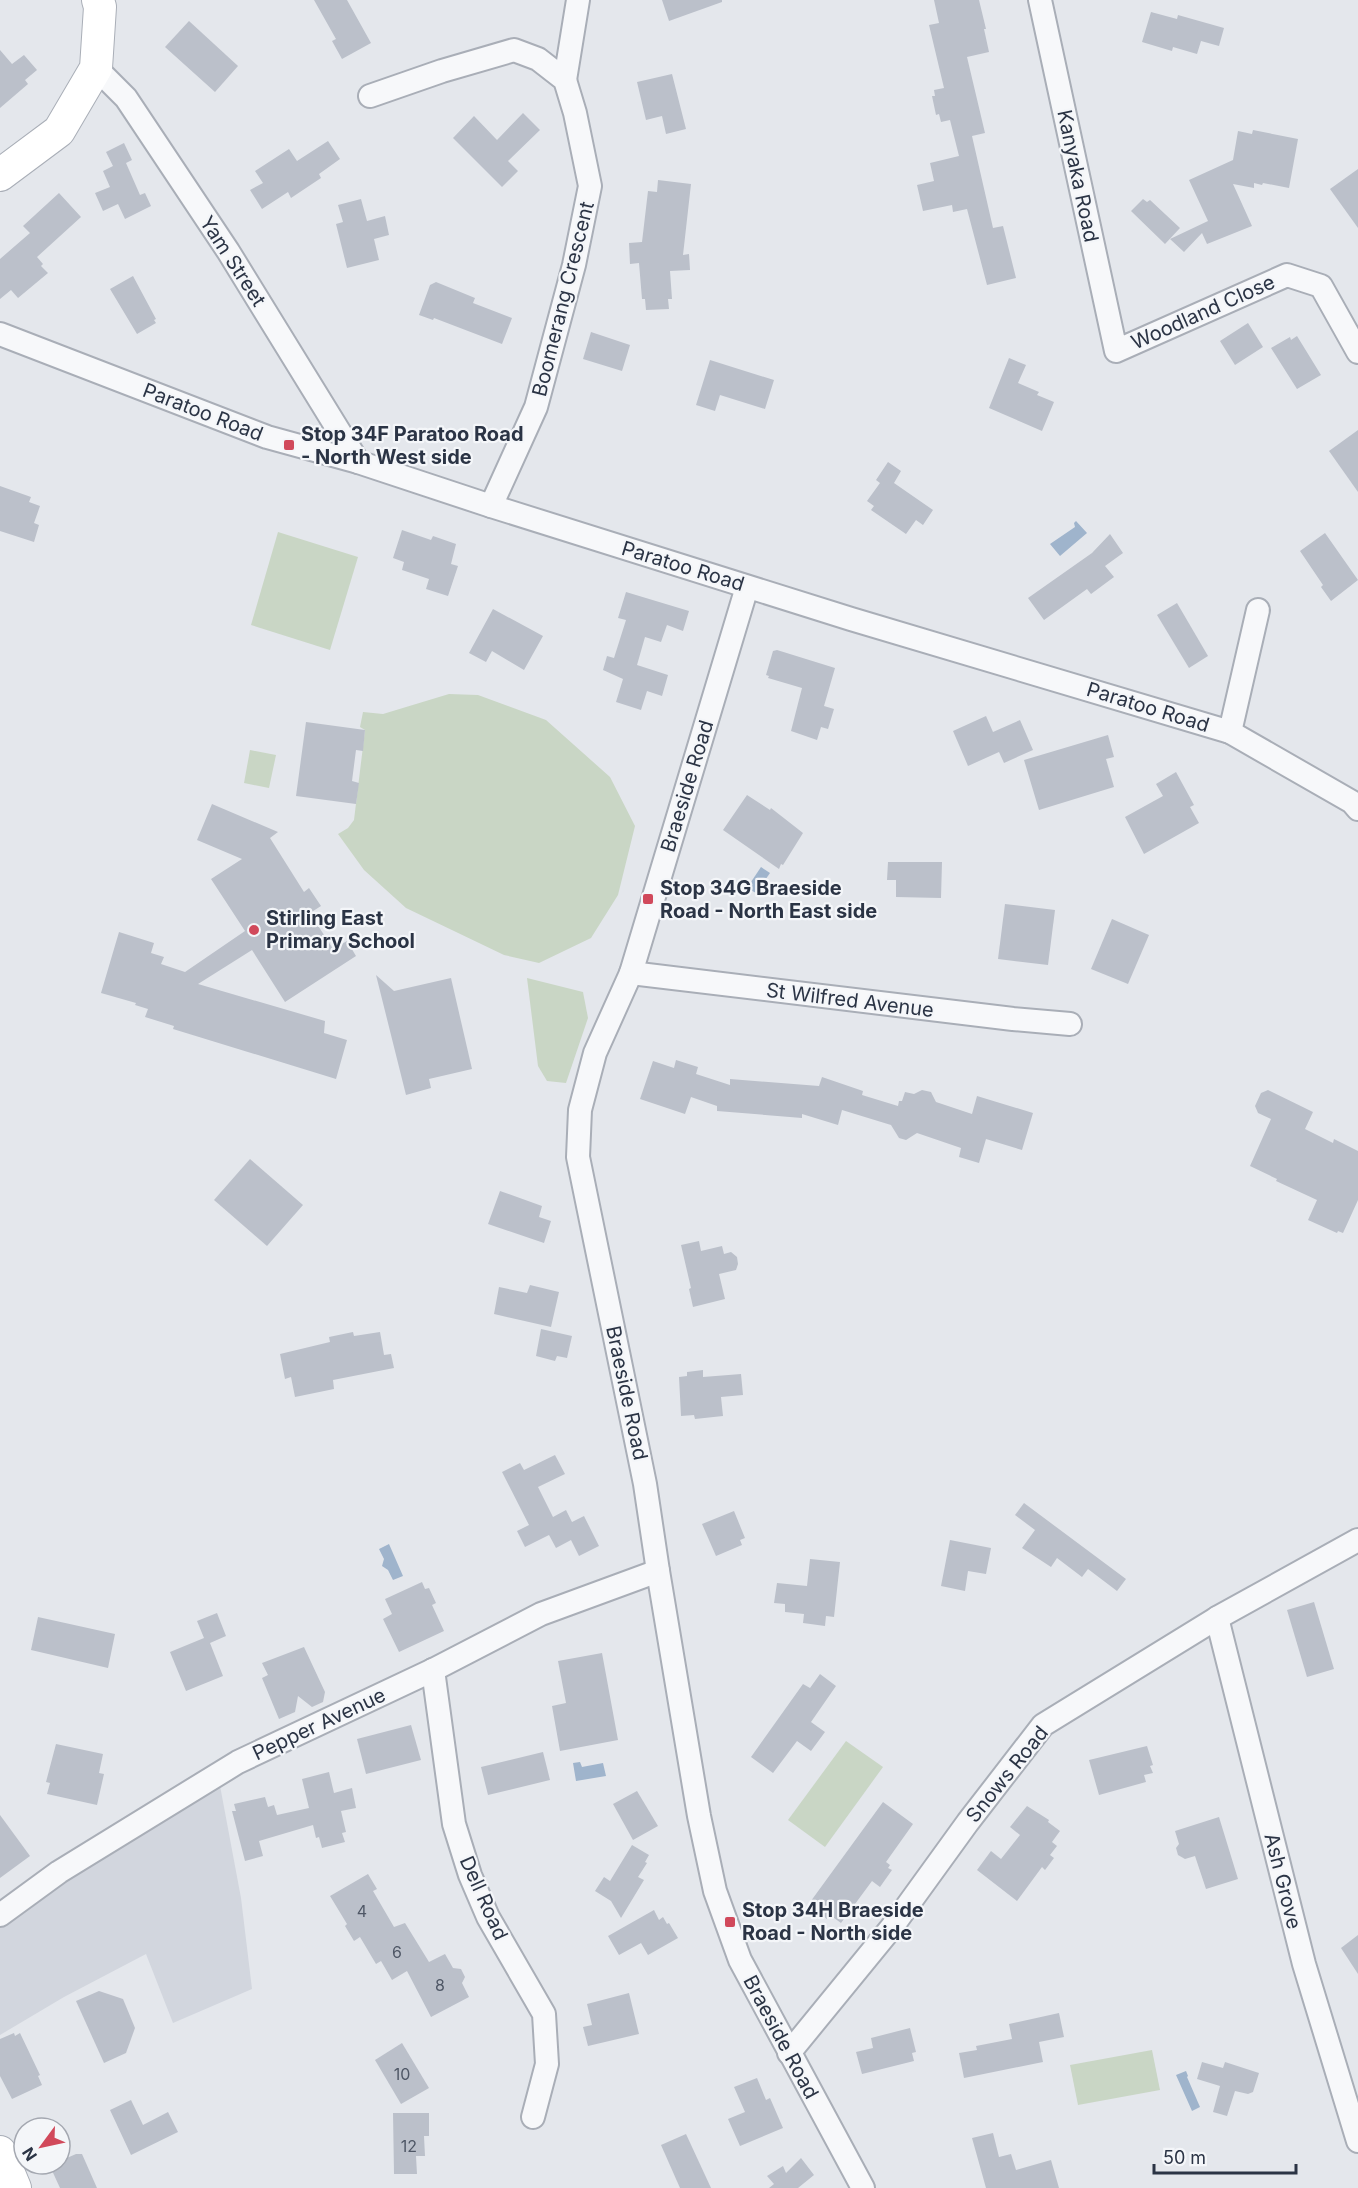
<svg xmlns="http://www.w3.org/2000/svg" width="1358" height="2188" viewBox="0 0 1358 2188" font-family="Inter,sans-serif">
<style>
.built{fill:#d2d6de}
.green{fill:#c9d6c5}
.water{fill:#9fb4cc}
.building{fill:#bbc0ca}
.lines{fill:none;stroke-linecap:round;stroke-linejoin:round}
.minor-casing{stroke:#a9aeb7;stroke-width:26}
.secondary-casing{stroke:#a9aeb7;stroke-width:34}
.minor{stroke:#f7f8fa;stroke-width:22}
.secondary{stroke:#fff;stroke-width:32}
.poi-dot{fill:#d1495b;stroke:#f4f6f9;stroke-width:2}
.labels{text-anchor:middle;stroke-width:4.5;stroke-linejoin:round;paint-order:stroke}
.number-label{font-size:16px;fill:#4f5766}
.street-label{font-size:20px;fill:#2b3445;stroke:#f4f6f9}
.poi-label{font-size:20px;font-weight:bold;fill:#2b3445;stroke:#f4f6f9;text-anchor:start}
</style>
<rect width="100%" height="100%" fill="#e4e7ec"/>
<polygon class="built" points="218,1775 241,1898 252,1989 173,2023 146,1954 64,1997 0,2035 0,1915"/>
<g class="green">
<polygon points="278,532 358,557 330,650 251,625"/>
<polygon points="449,694 478,695 546,720 610,777 635,826 618,895 591,938 539,963 504,955 406,908 364,870 338,834 348,828 354,820 365,730 360,727 363,712 383,714"/>
<polygon points="250,750 276,755 269,788 244,783"/>
<polygon points="527,978 583,992 588,1018 566,1083 547,1081 538,1066"/>
<polygon points="846,1741 883,1767 825,1847 788,1820"/>
<polygon points="1152,2050 1160,2090 1078,2105 1070,2065"/>
</g>
<g class="water">
<polygon points="1076,521 1087,533 1060,556 1050,544 1075,527 1074,523"/>
<polygon points="761,867 770,873 756,893 747,888"/>
<polygon points="389,1544 403,1576 393,1580 388,1570 382,1566 384,1559 379,1549"/>
<polygon points="580,1762 582,1767 603,1763 606,1776 576,1781 573,1763"/>
<polygon points="1186,2071 1188,2076 1187,2077 1200,2107 1192,2111 1176,2075"/>
</g>
<g class="building">
<polygon points="314,0 347,0 371,43 342,59 332,41 336,39"/>
<polygon points="662,0 722,0 722,2 669,21"/>
<polygon points="934,0 979,0 986,29 984,29 989,52 967,57 985,133 972,136 993,228 1003,226 1016,278 987,285 967,209 953,212 952,205 923,211 917,185 934,181 930,163 959,156 950,120 941,122 939,114 936,115 932,96 935,96 934,90 944,88 929,25 939,23"/>
<polygon points="1151,12 1177,19 1178,15 1224,28 1219,46 1201,41 1197,54 1173,47 1172,51 1142,42"/>
<polygon points="189,21 238,66 215,92 165,47"/>
<polygon points="0,50 12,64 24,55 37,70 25,80 28,84 0,108"/>
<polygon points="672,74 686,129 666,134 662,116 646,120 637,82"/>
<polygon points="523,113 540,130 508,161 518,171 502,187 453,138 474,116 497,140"/>
<polygon points="1253,130 1298,139 1289,188 1263,183 1262,185 1254,183 1254,188 1233,184 1252,226 1207,244 1202,233 1184,252 1170,239 1208,221 1189,180 1233,160 1238,131 1252,134"/>
<polygon points="328,141 340,159 319,174 321,178 291,198 288,192 262,209 250,190 263,183 255,171 289,149 297,161"/>
<polygon points="124,143 132,160 126,163 140,195 145,193 151,206 125,219 118,204 103,211 95,193 110,187 103,171 113,166 106,152"/>
<polygon points="1358,169 1358,228 1330,189"/>
<polygon points="658,180 691,184 683,255 689,254 690,270 670,271 672,299 668,299 669,309 646,310 645,299 642,299 639,263 630,264 629,243 642,242 648,191 657,192"/>
<polygon points="59,193 81,217 37,257 43,264 41,266 48,273 18,298 11,290 0,299 0,259 30,233 23,226"/>
<polygon points="361,199 367,221 385,216 389,235 374,239 379,260 347,268 336,224 343,222 338,205"/>
<polygon points="1143,199 1147,202 1150,200 1180,228 1165,244 1131,211"/>
<polygon points="133,276 156,319 154,320 156,323 137,334 110,289"/>
<polygon points="436,282 475,298 473,303 512,318 502,344 434,318 433,320 419,315 430,285"/>
<polygon points="1248,323 1263,347 1235,365 1220,341"/>
<polygon points="591,332 630,345 622,371 583,359"/>
<polygon points="1297,336 1321,375 1297,389 1271,348 1290,337 1291,340"/>
<polygon points="1009,358 1026,365 1018,383 1039,392 1037,395 1054,402 1042,431 989,408"/>
<polygon points="710,360 774,380 765,409 720,395 715,411 696,405"/>
<polygon points="1358,430 1358,492 1329,451"/>
<polygon points="888,462 901,471 894,483 933,510 923,525 916,520 906,534 871,510 874,506 867,501 880,483 876,480"/>
<polygon points="0,486 31,497 29,502 40,506 34,523 39,525 34,542 0,531"/>
<polygon points="402,530 431,540 433,536 456,544 451,564 458,566 448,596 426,589 429,579 402,570 404,562 393,558"/>
<polygon points="1325,533 1358,580 1331,601 1321,587 1323,585 1300,551"/>
<polygon points="1110,534 1123,553 1105,566 1114,577 1091,594 1087,589 1044,620 1028,598 1092,553"/>
<polygon points="626,592 689,611 683,631 667,625 661,642 645,637 637,665 668,675 662,696 647,691 641,710 616,702 623,679 603,670 607,656 614,658 626,620 618,618"/>
<polygon points="1177,603 1208,656 1189,668 1157,615"/>
<polygon points="493,609 543,636 524,670 492,651 486,662 469,653"/>
<polygon points="777,650 835,668 824,706 834,709 828,729 821,727 817,740 791,731 802,688 768,678 769,676 766,675 773,651"/>
<polygon points="986,716 993,732 1020,720 1033,750 1004,763 999,752 968,766 953,731"/>
<polygon points="306,722 365,730 363,751 356,750 352,781 359,783 356,804 296,796"/>
<polygon points="1108,735 1114,757 1106,759 1114,787 1039,810 1024,760"/>
<polygon points="1176,772 1194,805 1190,807 1199,823 1144,854 1125,817 1163,796 1156,784"/>
<polygon points="747,795 770,810 771,808 803,833 783,865 781,864 779,869 723,830"/>
<polygon points="212,804 278,832 270,838 304,892 309,888 321,906 310,913 333,949 347,941 356,956 285,1002 252,950 198,984 325,1021 324,1033 347,1040 336,1079 173,1029 174,1026 145,1017 148,1009 135,1005 136,1003 101,993 119,932 154,943 151,953 164,957 161,964 185,972 245,931 211,879 242,859 197,840"/>
<polygon points="888,862 942,862 941,898 896,897 896,880 887,880"/>
<polygon points="1005,904 1055,910 1048,965 998,959"/>
<polygon points="1112,919 1149,935 1128,984 1091,969"/>
<polygon points="376,975 394,991 451,978 472,1069 429,1079 431,1088 406,1095"/>
<polygon points="676,1060 698,1067 696,1074 730,1085 730,1079 819,1086 822,1077 863,1091 862,1095 898,1106 899,1101 902,1101 905,1092 914,1094 922,1090 931,1092 936,1102 972,1114 977,1096 1033,1113 1022,1150 986,1139 979,1163 959,1157 961,1148 917,1133 906,1140 899,1138 891,1125 842,1110 838,1125 802,1114 802,1118 717,1111 717,1106 691,1097 685,1114 640,1099 653,1061 674,1068"/>
<polygon points="1268,1090 1313,1112 1305,1129 1333,1143 1334,1139 1358,1151 1358,1200 1343,1233 1338,1231 1337,1233 1308,1220 1317,1200 1276,1181 1277,1179 1250,1166 1271,1119 1258,1113 1255,1106 1261,1093"/>
<polygon points="250,1159 303,1205 267,1246 214,1200"/>
<polygon points="500,1191 542,1206 539,1217 551,1221 544,1243 488,1224"/>
<polygon points="699,1241 701,1251 722,1246 724,1254 731,1252 737,1257 738,1264 736,1270 719,1274 725,1299 693,1307 689,1289 691,1288 681,1245"/>
<polygon points="530,1285 559,1292 551,1327 494,1314 499,1287 527,1293"/>
<polygon points="541,1329 572,1336 567,1358 557,1356 555,1361 536,1356"/>
<polygon points="353,1332 354,1336 380,1332 384,1355 391,1354 394,1368 333,1380 334,1389 295,1397 291,1377 285,1379 280,1354 330,1342 329,1337"/>
<polygon points="703,1370 703,1377 741,1374 743,1395 721,1397 723,1416 695,1419 694,1415 681,1416 679,1377 687,1376 687,1372"/>
<polygon points="555,1455 565,1474 538,1487 553,1517 566,1510 572,1522 584,1516 599,1546 579,1556 571,1540 556,1548 549,1535 525,1547 517,1531 529,1525 502,1472 520,1463 524,1470"/>
<polygon points="1024,1503 1126,1579 1117,1591 1088,1569 1082,1577 1057,1558 1051,1567 1022,1548 1035,1530 1015,1515"/>
<polygon points="734,1511 745,1538 740,1540 742,1545 716,1556 702,1524"/>
<polygon points="950,1540 991,1548 986,1574 968,1571 965,1591 941,1586"/>
<polygon points="810,1559 840,1562 834,1617 826,1616 825,1626 803,1623 804,1614 785,1612 785,1604 774,1603 777,1583 807,1586"/>
<polygon points="422,1582 425,1589 429,1588 436,1603 432,1605 444,1631 399,1652 383,1619 392,1614 385,1599"/>
<polygon points="1314,1602 1334,1669 1307,1677 1287,1610"/>
<polygon points="217,1613 226,1636 210,1643 223,1676 186,1691 170,1652 204,1638 197,1621"/>
<polygon points="38,1617 115,1634 108,1668 31,1650"/>
<polygon points="304,1647 325,1692 323,1702 312,1707 298,1696 295,1712 279,1719 262,1678 268,1675 262,1663"/>
<polygon points="602,1653 618,1740 560,1751 552,1706 566,1703 558,1661"/>
<polygon points="820,1674 836,1686 811,1722 825,1732 811,1751 797,1741 773,1773 751,1757 803,1684 810,1688"/>
<polygon points="411,1725 421,1760 366,1774 357,1739"/>
<polygon points="56,1744 103,1754 99,1773 104,1774 97,1805 47,1794 50,1783 46,1782"/>
<polygon points="1147,1746 1153,1765 1150,1766 1153,1773 1144,1775 1146,1782 1099,1795 1089,1760"/>
<polygon points="543,1752 550,1780 488,1795 481,1767"/>
<polygon points="329,1772 334,1793 352,1788 356,1808 341,1811 346,1832 342,1833 345,1842 322,1848 319,1837 316,1838 313,1825 259,1841 263,1856 245,1861 232,1811 236,1811 234,1804 265,1797 268,1807 274,1805 277,1815 309,1808 302,1779"/>
<polygon points="637,1791 658,1826 633,1840 613,1804"/>
<polygon points="883,1802 913,1824 886,1862 890,1865 888,1868 892,1870 880,1887 872,1881 841,1923 830,1915 827,1919 808,1905"/>
<polygon points="1027,1806 1049,1820 1048,1822 1060,1831 1052,1842 1057,1846 1050,1855 1054,1858 1045,1870 1042,1867 1017,1901 977,1870 991,1851 1001,1859 1020,1835 1010,1827"/>
<polygon points="0,1815 30,1856 0,1878"/>
<polygon points="1219,1817 1238,1879 1206,1889 1195,1856 1185,1859 1178,1855 1176,1848 1179,1844 1175,1831"/>
<polygon points="632,1845 649,1855 645,1862 647,1863 638,1877 644,1880 621,1918 611,1901 595,1891 604,1877 610,1881"/>
<polygon points="368,1874 377,1889 373,1891 394,1927 405,1923 429,1962 445,1954 453,1968 461,1969 465,1977 462,1983 469,1997 431,2017 407,1971 392,1980 381,1961 376,1964 360,1937 354,1941 345,1926 347,1924 330,1896"/>
<polygon points="654,1910 659,1920 663,1917 667,1924 669,1923 678,1938 648,1955 641,1943 619,1955 608,1936"/>
<polygon points="1358,1935 1358,1974 1341,1948"/>
<polygon points="99,1991 123,1999 135,2028 126,2053 104,2063 76,2001"/>
<polygon points="629,1993 639,2034 588,2046 583,2027 592,2025 587,2004"/>
<polygon points="1059,2013 1064,2037 1039,2042 1043,2062 964,2078 959,2053 977,2050 976,2046 1012,2039 1009,2024"/>
<polygon points="910,2028 916,2052 912,2053 914,2061 862,2074 856,2052 873,2048 871,2038"/>
<polygon points="14,2033 15,2036 20,2033 40,2075 38,2076 42,2085 12,2099 0,2076 0,2039"/>
<polygon points="402,2043 429,2088 401,2104 375,2060"/>
<polygon points="1202,2062 1223,2068 1225,2062 1259,2073 1253,2092 1248,2094 1235,2091 1227,2116 1213,2112 1220,2086 1197,2079"/>
<polygon points="757,2078 766,2100 770,2098 783,2128 740,2146 728,2119 745,2112 734,2087"/>
<polygon points="131,2100 143,2125 168,2112 178,2132 131,2155 110,2110"/>
<polygon points="393,2113 429,2113 429,2136 424,2136 425,2156 416,2156 417,2174 394,2174"/>
<polygon points="993,2133 999,2157 1011,2154 1016,2170 1051,2160 1059,2188 986,2188 972,2138"/>
<polygon points="686,2134 711,2188 680,2188 661,2145"/>
<polygon points="76,2154 82,2154 97,2188 60,2188 49,2164 60,2164 60,2161"/>
<polygon points="801,2158 814,2175 798,2188 769,2188 774,2184 767,2176 783,2166 786,2173"/>
</g>
<g class="lines">
<g class="minor-casing">
<g id="minor">
<polyline points="1040,0 1116,351 1287,275 1321,286 1358,352"/>
<polyline points="96,68 126,98 228,251 358,462"/>
<polyline points="565,80 578,0"/>
<polyline points="370,96 442,71 514,50 538,59 565,80 575,113 590,186 574,265 536,407 491,506"/>
<polyline points="0,334 267,437 358,462 491,506 851,619 1230,732 1352,802 1358,809"/>
<polyline points="747,587 631,973 595,1053 580,1110 578,1157 645,1484 658,1571 699,1816 715,1891 740,1960 863,2188"/>
<polyline points="1230,732 1258,610"/>
<polyline points="631,973 1013,1019 1070,1024"/>
<polyline points="1217,1618 1304,1964 1358,2141"/>
<polyline points="433,1670 454,1824 470,1875 488,1917 544,2014 547,2064 533,2117"/>
<polyline points="0,1915 59,1872 238,1762 433,1670 541,1614 658,1571"/>
<polyline points="789,2053 892,1927 968,1822 1043,1725 1217,1618 1358,1540"/>
</g>
</g>
<g class="secondary-casing">
<g id="secondary">
<polyline points="0,175 59,131 96,68 100,7 98,0"/>
<polyline points="0,2152 15,2188"/>
</g>
</g>
<use href="#minor" class="minor"/>
<use href="#secondary" class="secondary"/>
</g>
<g class="poi-dot">
<rect x="283" y="439" width="12" height="12" rx="3"/>
<rect x="642" y="893" width="12" height="12" rx="3"/>
<circle cx="254" cy="930" r="6"/>
<rect x="724" y="1916" width="12" height="12" rx="3"/>
</g>
<g class="labels">
<g class="number-label">
<text x="362" y="1917">4</text>
<text x="397" y="1958">6</text>
<text x="440" y="1991">8</text>
<text x="402" y="2080">10</text>
<text x="409" y="2152">12</text>
</g>
<g class="street-label">
<text transform="translate(1078 176) rotate(78)" y="7">Kanyaka Road</text>
<text transform="translate(233 261) rotate(57)" y="7">Yam Street</text>
<text transform="translate(563 299) rotate(-76)" y="7">Boomerang Crescent</text>
<text transform="translate(1203 312) rotate(-24)" y="7">Woodland Close</text>
<text transform="translate(203 412) rotate(21)" y="7">Paratoo Road</text>
<text transform="translate(683 566) rotate(17)" y="7">Paratoo Road</text>
<text transform="translate(1148 707) rotate(17)" y="7">Paratoo Road</text>
<text transform="translate(687 786) rotate(-73)" y="7">Braeside Road</text>
<text transform="translate(850 1000) rotate(7)" y="7">St Wilfred Avenue</text>
<text transform="translate(627 1393) rotate(78)" y="7">Braeside Road</text>
<text transform="translate(319 1724) rotate(-25)" y="7">Pepper Avenue</text>
<text transform="translate(1007 1774) rotate(-51)" y="7">Snows Road</text>
<text transform="translate(1283 1881) rotate(76)" y="7">Ash Grove</text>
<text transform="translate(484 1898) rotate(66)" y="7">Dell Road</text>
<text transform="translate(781 2037) rotate(62)" y="7">Braeside Road</text>
</g>
<g class="poi-label">
<text x="301" y="441">Stop 34F Paratoo Road<tspan x="301" dy="23">- North West side</tspan></text>
<text x="660" y="895">Stop 34G Braeside<tspan x="660" dy="23">Road - North East side</tspan></text>
<text x="266" y="925">Stirling East<tspan x="266" dy="23">Primary School</tspan></text>
<text x="742" y="1917">Stop 34H Braeside<tspan x="742" dy="23">Road - North side</tspan></text>
</g>
</g>
<g transform="translate(42 2146) rotate(237)"><circle r="28" fill="#f4f6f9" stroke="#a4a8b1" stroke-width="1.5"/>
<path d="M0-4.5L10 22L0 15L-10 22Z" fill="#d1495b"/>
<text y="-9" font-size="16" font-weight="bold" text-anchor="middle" fill="#2b3445">N</text>
</g>
<path d="M1154 2164v9h142v-9" fill="none" stroke="#2b3445" stroke-width="3"/>
<text x="1163" y="2164" font-size="18" fill="#2b3445" stroke="#f4f6f9" stroke-width="4.5" paint-order="stroke">50 m</text>
</svg>
